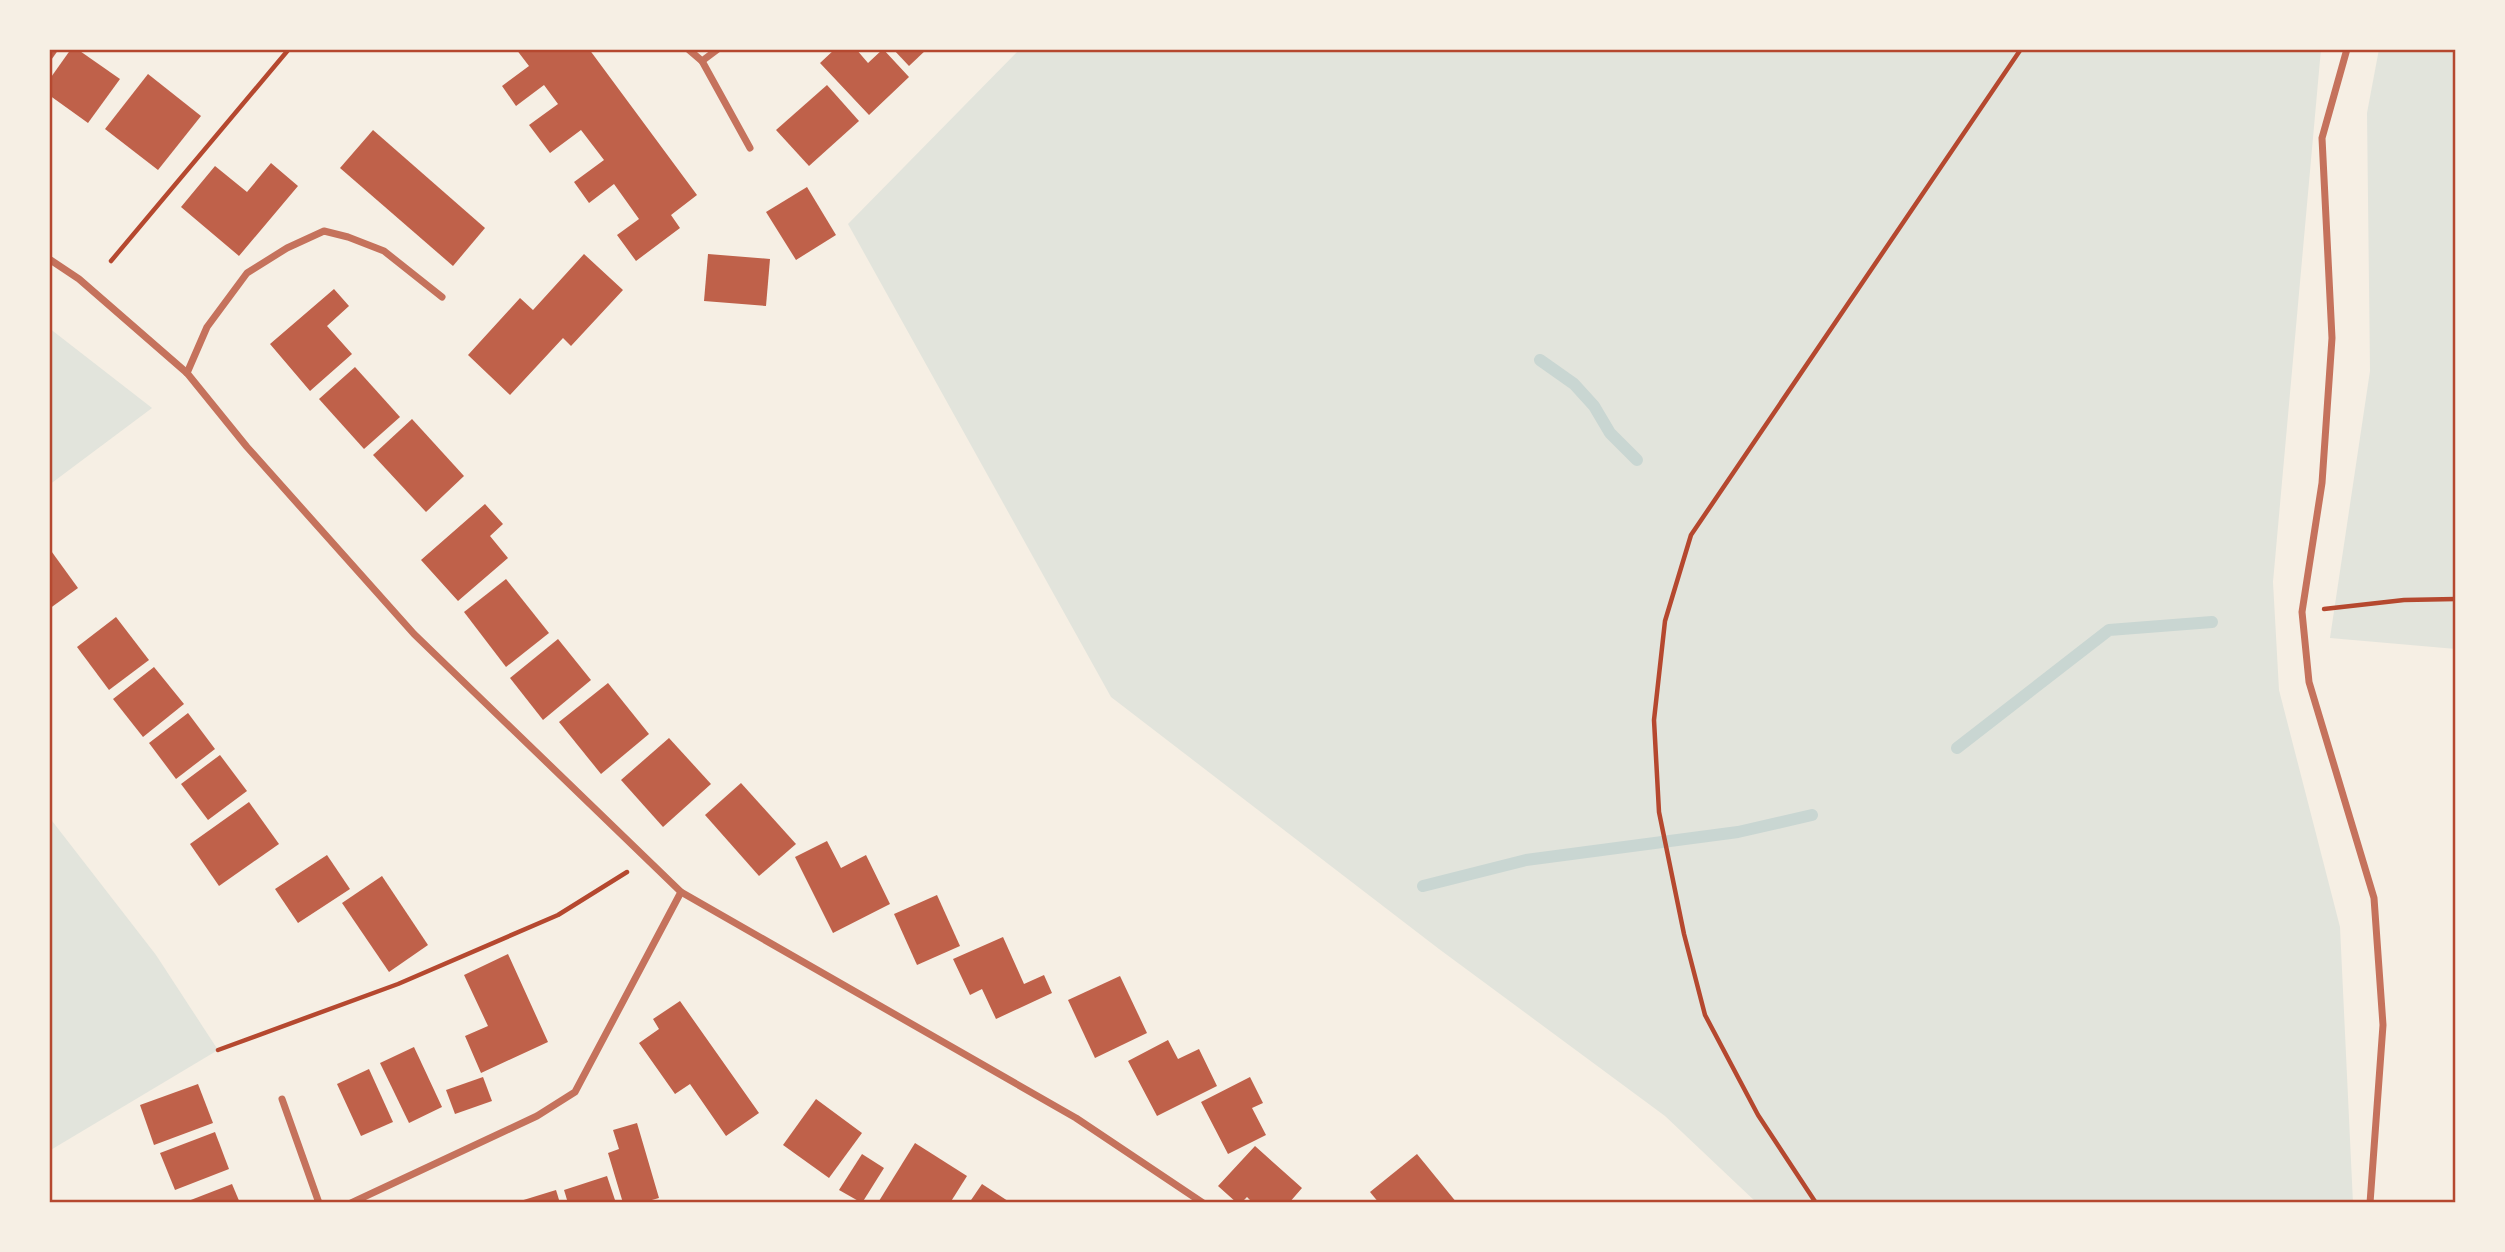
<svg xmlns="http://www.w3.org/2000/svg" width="2505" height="1252" viewBox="0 0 2505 1252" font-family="Inter,sans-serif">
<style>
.green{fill:#e2e4dc}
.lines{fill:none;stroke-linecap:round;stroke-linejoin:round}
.stream{stroke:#c9d6d2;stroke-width:12}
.building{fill:#bf614a}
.path{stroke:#b5482f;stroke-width:4.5}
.minor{stroke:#c5725c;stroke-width:7}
.neatline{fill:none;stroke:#b5482f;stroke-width:2.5}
</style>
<rect width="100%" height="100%" fill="#f6efe4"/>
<g class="green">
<polygon points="1020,49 2321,49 2273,582 2279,690 2340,927 2353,1203 1757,1203 1665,1116 1439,949 1111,697 848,224"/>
<polygon points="2379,49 2456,49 2456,649 2330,638 2370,371 2367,113"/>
<polygon points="49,328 152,408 49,485"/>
<polygon points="49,817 156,955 218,1050 49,1151"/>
</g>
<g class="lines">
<g class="stream">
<polyline points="1540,360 1574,384 1594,406 1610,433 1637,460"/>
<polyline points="1957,748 2109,630 2212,622"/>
<polyline points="1423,886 1526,860 1738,832 1812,815"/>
</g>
</g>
<g class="building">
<polygon points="49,49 59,49 49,63"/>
<polygon points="71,49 77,49 120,79 88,123 49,95 49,80"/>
<polygon points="516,49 589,49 697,195 671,215 680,228 636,261 617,235 639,219 614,184 589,203 574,182 604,160 581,130 550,153 529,125 558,104 544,85 516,106 502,86 529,66"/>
<polygon points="835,49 856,49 868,63 883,49 909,77 869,115 820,63"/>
<polygon points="893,49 927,49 909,66"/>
<polygon points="148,74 201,116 158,170 105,129"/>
<polygon points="827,85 859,121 809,166 776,130"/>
<polygon points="373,130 485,228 453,266 340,168"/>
<polygon points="271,163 298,186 239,256 181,207 215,166 247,192"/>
<polygon points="807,187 836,235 796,260 766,212"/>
<polygon points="584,254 623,290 571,346 563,338 510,395 468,355 520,298 533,310"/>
<polygon points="708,254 770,259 766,306 704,301"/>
<polygon points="334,289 349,306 327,326 352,354 310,391 270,344"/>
<polygon points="355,367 400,417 364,449 319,399"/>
<polygon points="412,419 464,476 426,512 373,455"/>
<polygon points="485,504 503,524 490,536 508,558 458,601 421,560"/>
<polygon points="49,548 78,588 49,609"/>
<polygon points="506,579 549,633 506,667 464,612"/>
<polygon points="116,617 149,660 109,690 77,647"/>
<polygon points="558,639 591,680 543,720 510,678"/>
<polygon points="154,667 184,704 143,737 113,699"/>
<polygon points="608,683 649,734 601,774 559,722"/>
<polygon points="188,713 215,749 176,779 149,743"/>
<polygon points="669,738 711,784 663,827 621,780"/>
<polygon points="220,755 247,791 208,820 181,784"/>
<polygon points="741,783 796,844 759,876 705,815"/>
<polygon points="249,802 279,844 219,886 190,844"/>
<polygon points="827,841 841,868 866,855 890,904 833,933 795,857"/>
<polygon points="327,855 350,889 298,923 275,889"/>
<polygon points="382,876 428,945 389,972 342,903"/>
<polygon points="937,895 960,946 917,965 894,914"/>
<polygon points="1003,937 1024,984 1044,975 1052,993 996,1019 982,989 970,995 953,959"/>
<polygon points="508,954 548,1042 481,1073 465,1036 488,1026 464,975"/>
<polygon points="1120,976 1147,1033 1095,1058 1068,1000"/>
<polygon points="680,1001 759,1113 726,1136 690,1084 675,1094 639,1043 659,1029 653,1019"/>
<polygon points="1168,1040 1178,1059 1199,1049 1217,1086 1157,1116 1128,1061"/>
<polygon points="414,1047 442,1107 409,1123 380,1063"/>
<polygon points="369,1069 393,1122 361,1136 337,1084"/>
<polygon points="483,1077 492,1101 455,1114 446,1090"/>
<polygon points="1250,1077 1263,1103 1252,1108 1266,1135 1228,1154 1201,1102"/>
<polygon points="198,1084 213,1123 154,1145 140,1105"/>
<polygon points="816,1099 862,1133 829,1178 783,1145"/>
<polygon points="637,1123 659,1198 641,1203 623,1203 608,1153 619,1149 613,1130"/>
<polygon points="215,1132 229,1169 175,1190 160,1153"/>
<polygon points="915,1143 967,1176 950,1203 882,1203 879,1201"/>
<polygon points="1255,1146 1302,1188 1289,1203 1253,1203 1247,1197 1241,1203 1237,1203 1218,1186"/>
<polygon points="862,1154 884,1168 862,1203 839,1190"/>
<polygon points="1417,1154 1457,1203 1379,1203 1370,1192"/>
<polygon points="607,1176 616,1203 568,1203 564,1190"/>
<polygon points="232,1184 240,1203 183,1203"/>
<polygon points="982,1184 1011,1203 969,1203"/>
<polygon points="556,1190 560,1203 517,1203 517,1202"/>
</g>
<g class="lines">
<g class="path">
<polyline points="111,261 289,49"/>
<polyline points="2324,609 2404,600 2456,599"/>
<polyline points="218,1050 398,984 558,915 627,872"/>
<polyline points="1816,1203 1758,1115 1705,1015 1684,934 1659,812 1654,720 1665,621 1691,535 2021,49"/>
</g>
<g class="minor">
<polyline points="688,49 702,61 718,49"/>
<polyline points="2347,49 2322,138 2332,338 2322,483 2302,612 2309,682 2374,898 2383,1025 2370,1203"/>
<polyline points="702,61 750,148"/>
<polyline points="49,259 79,279 187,373 247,447 414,634 681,892 1076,1118 1203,1203"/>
<polyline points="187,373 207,327 247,273 287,248 324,231 348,237 384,251 442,297"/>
<polyline points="282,1099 319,1203"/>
<polyline points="351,1203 537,1116 575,1092 681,892"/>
</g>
</g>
<rect width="2505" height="1252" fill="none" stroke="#f6efe4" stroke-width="102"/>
<rect x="51" y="51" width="2403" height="1150" class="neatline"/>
</svg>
